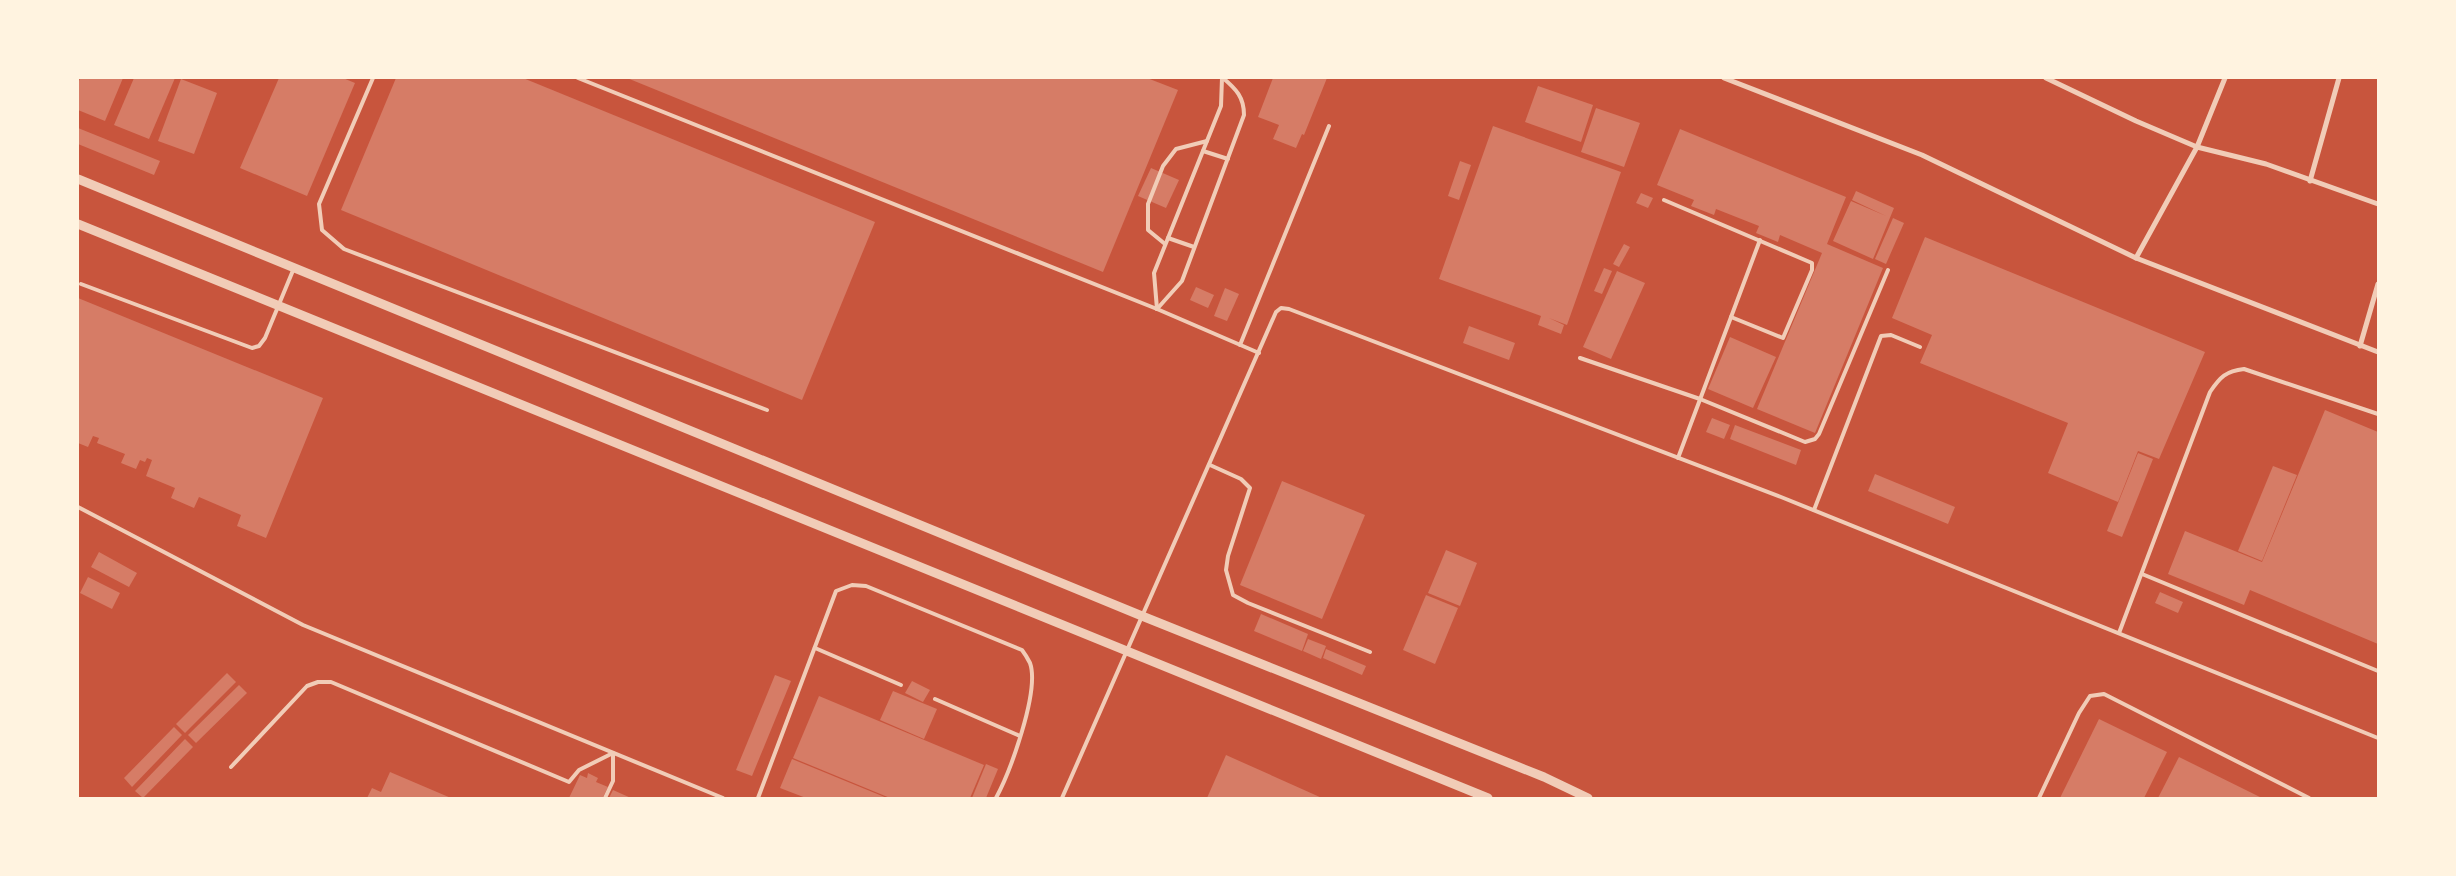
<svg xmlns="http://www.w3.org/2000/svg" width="2456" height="876" viewBox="0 0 2456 876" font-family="Commissioner,sans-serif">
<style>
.building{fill:#d67c66}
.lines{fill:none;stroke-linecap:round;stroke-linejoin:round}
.service{stroke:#f1ccb7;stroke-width:4}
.minor{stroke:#f1ccb7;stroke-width:5}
.tertiary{stroke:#f1ccb7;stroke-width:9}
</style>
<rect width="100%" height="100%" fill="#c8553d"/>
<g class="building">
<polygon points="80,78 123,78 105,121 78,110 78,84"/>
<polygon points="134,78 175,78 149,139 114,125"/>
<polygon points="279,78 343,78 355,83 307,196 240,168"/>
<polygon points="396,78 523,78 875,222 802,400 341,210"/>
<polygon points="627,78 1147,78 1178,90 1103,272"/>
<polygon points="1273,78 1327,78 1304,135 1302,134 1296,148 1273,139 1279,125 1258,117"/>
<polygon points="181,79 217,93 194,154 158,141"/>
<polygon points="1538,86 1593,105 1581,142 1525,122"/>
<polygon points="1596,108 1640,123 1624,167 1581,152"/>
<polygon points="1493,126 1621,172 1567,325 1549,318 1564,325 1561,334 1538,325 1541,316 1439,279"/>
<polygon points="78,128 160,161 154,175 78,144"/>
<polygon points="1680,129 1846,197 1827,244 1883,268 1815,433 1757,409 1822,253 1780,235 1778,242 1756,233 1759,226 1716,209 1714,215 1691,206 1694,200 1657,185"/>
<polygon points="1460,161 1471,165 1459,200 1448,196"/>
<polygon points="1151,168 1179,180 1166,208 1138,196"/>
<polygon points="1856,191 1894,208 1873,259 1833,241 1851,201 1886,216 1852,200"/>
<polygon points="1641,193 1653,198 1648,208 1636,203"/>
<polygon points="1893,218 1904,223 1886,264 1875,259"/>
<polygon points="1925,237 2205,352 2159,459 2138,451 2118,502 2048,473 2068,423 1920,363 1932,335 1892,318"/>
<polygon points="1624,244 1630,247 1619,267 1613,264"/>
<polygon points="1604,268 1612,271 1602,294 1594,291"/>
<polygon points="1617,271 1645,283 1611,359 1583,347"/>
<polygon points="1196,287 1214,295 1208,308 1190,300"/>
<polygon points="1225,288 1239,294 1227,321 1214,316"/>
<polygon points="78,298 323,398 266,538 237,526 241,515 199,497 194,508 171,498 175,488 146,476 152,460 147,458 145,462 140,460 136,469 121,463 125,454 97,443 99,438 93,436 88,447 78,443"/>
<polygon points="1469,326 1515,343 1509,360 1463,343"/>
<polygon points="1730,337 1776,357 1753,408 1708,389"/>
<polygon points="2325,410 2378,432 2378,644 2250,590 2244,605 2168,574 2185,531 2262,562"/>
<polygon points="1712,418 1730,425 1724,439 1706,432"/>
<polygon points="1735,425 1801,450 1796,465 1730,439"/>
<polygon points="2138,453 2153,459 2122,537 2107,531"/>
<polygon points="2273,466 2297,475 2262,561 2238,551"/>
<polygon points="1875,474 1955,507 1948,524 1868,491"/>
<polygon points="1282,481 1365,515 1322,619 1240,585"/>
<polygon points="1446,550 1477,563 1460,606 1428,593"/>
<polygon points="99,552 137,573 129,587 91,567"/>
<polygon points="88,577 120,593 112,609 80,593"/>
<polygon points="2160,592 2183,602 2178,613 2155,603"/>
<polygon points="1426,595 1458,608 1435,664 1403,650"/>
<polygon points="1261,614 1308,634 1302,651 1254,631"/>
<polygon points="1308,639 1326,646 1321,659 1303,651"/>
<polygon points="1326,649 1366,666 1362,675 1323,658"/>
<polygon points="227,673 236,682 185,733 176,724"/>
<polygon points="775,675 791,681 752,776 736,770"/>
<polygon points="912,681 930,690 923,702 905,693"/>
<polygon points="239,685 247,693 196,743 188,735"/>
<polygon points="893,691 937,709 924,739 880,720"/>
<polygon points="819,696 984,765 970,798 890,798 793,758"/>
<polygon points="2099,719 2167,752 2144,798 2060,798"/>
<polygon points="174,727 182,735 132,787 124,778"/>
<polygon points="185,739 193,747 143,798 135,791"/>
<polygon points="1226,755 1322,798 1207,798"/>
<polygon points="2179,757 2262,798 2158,798"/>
<polygon points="792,759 887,798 806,798 780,788"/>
<polygon points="986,764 998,769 986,798 972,798"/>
<polygon points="390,772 451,798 367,798 372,788 381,792"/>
<polygon points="588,773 598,778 596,782 608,787 603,797 606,798 569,798 580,775 587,778"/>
<polygon points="613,790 631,798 609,798"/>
</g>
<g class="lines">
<g class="service">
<polyline points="373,78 319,204 322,230 344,249 767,410"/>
<polyline points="578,78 1157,309 1259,353"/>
<polyline points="1203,151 1228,159"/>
<polyline points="1664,200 1812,263 1812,270 1783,338 1731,317"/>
<polyline points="1168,238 1194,247"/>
<polyline points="1165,244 1148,230 1148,204 1163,166 1176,149 1207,141"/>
<polyline points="81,284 252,348 259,346 265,338 294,268"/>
<path d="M1157,309L1182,281L1244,115C1244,97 1236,89 1223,78"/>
<polyline points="1157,309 1154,273 1221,106 1222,78"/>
<polyline points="1240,345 1329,126"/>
<polyline points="1580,358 1700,399 1805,442 1815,439 1819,434 1888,270"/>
<polyline points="1678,458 1760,240"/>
<polyline points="1210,465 1241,479 1250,488 1228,556 1226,570 1233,595 1248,603 1370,652"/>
<polyline points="78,507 303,625 723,798"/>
<polyline points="1814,510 1881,336 1891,335 1920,347"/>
<polyline points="2142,574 2378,671"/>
<path d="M2119,633L2210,392C2220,377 2226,371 2244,369L2378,414"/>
<polyline points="815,648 901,685"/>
<polyline points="935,699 1020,736"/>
<polyline points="231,767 307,686 318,682 331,682 569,782 579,770 613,753 613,781 605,798"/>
<path d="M758,798L836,591L852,585L866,586L1022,650C1025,654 1028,659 1030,663C1040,691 1010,772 996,798"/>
<polyline points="1062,798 1276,312 1281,308 1289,309 1781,497 2378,738"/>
<polyline points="2039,798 2079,713 2090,696 2104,694 2309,798"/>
</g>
<g class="minor">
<polyline points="1724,78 1922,155 2136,258 2378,352"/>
<polyline points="2046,78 2136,121 2197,147 2266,164 2378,204"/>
<polyline points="2310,181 2339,78"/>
<polyline points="2136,258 2197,147 2225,78"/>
<polyline points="2360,346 2378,284"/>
</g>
<g class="tertiary">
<polyline points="78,179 1142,616 1544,777 1588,798"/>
<polyline points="78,224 1488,798"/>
</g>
</g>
<rect width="2456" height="876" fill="none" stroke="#fff3e0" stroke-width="158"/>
</svg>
